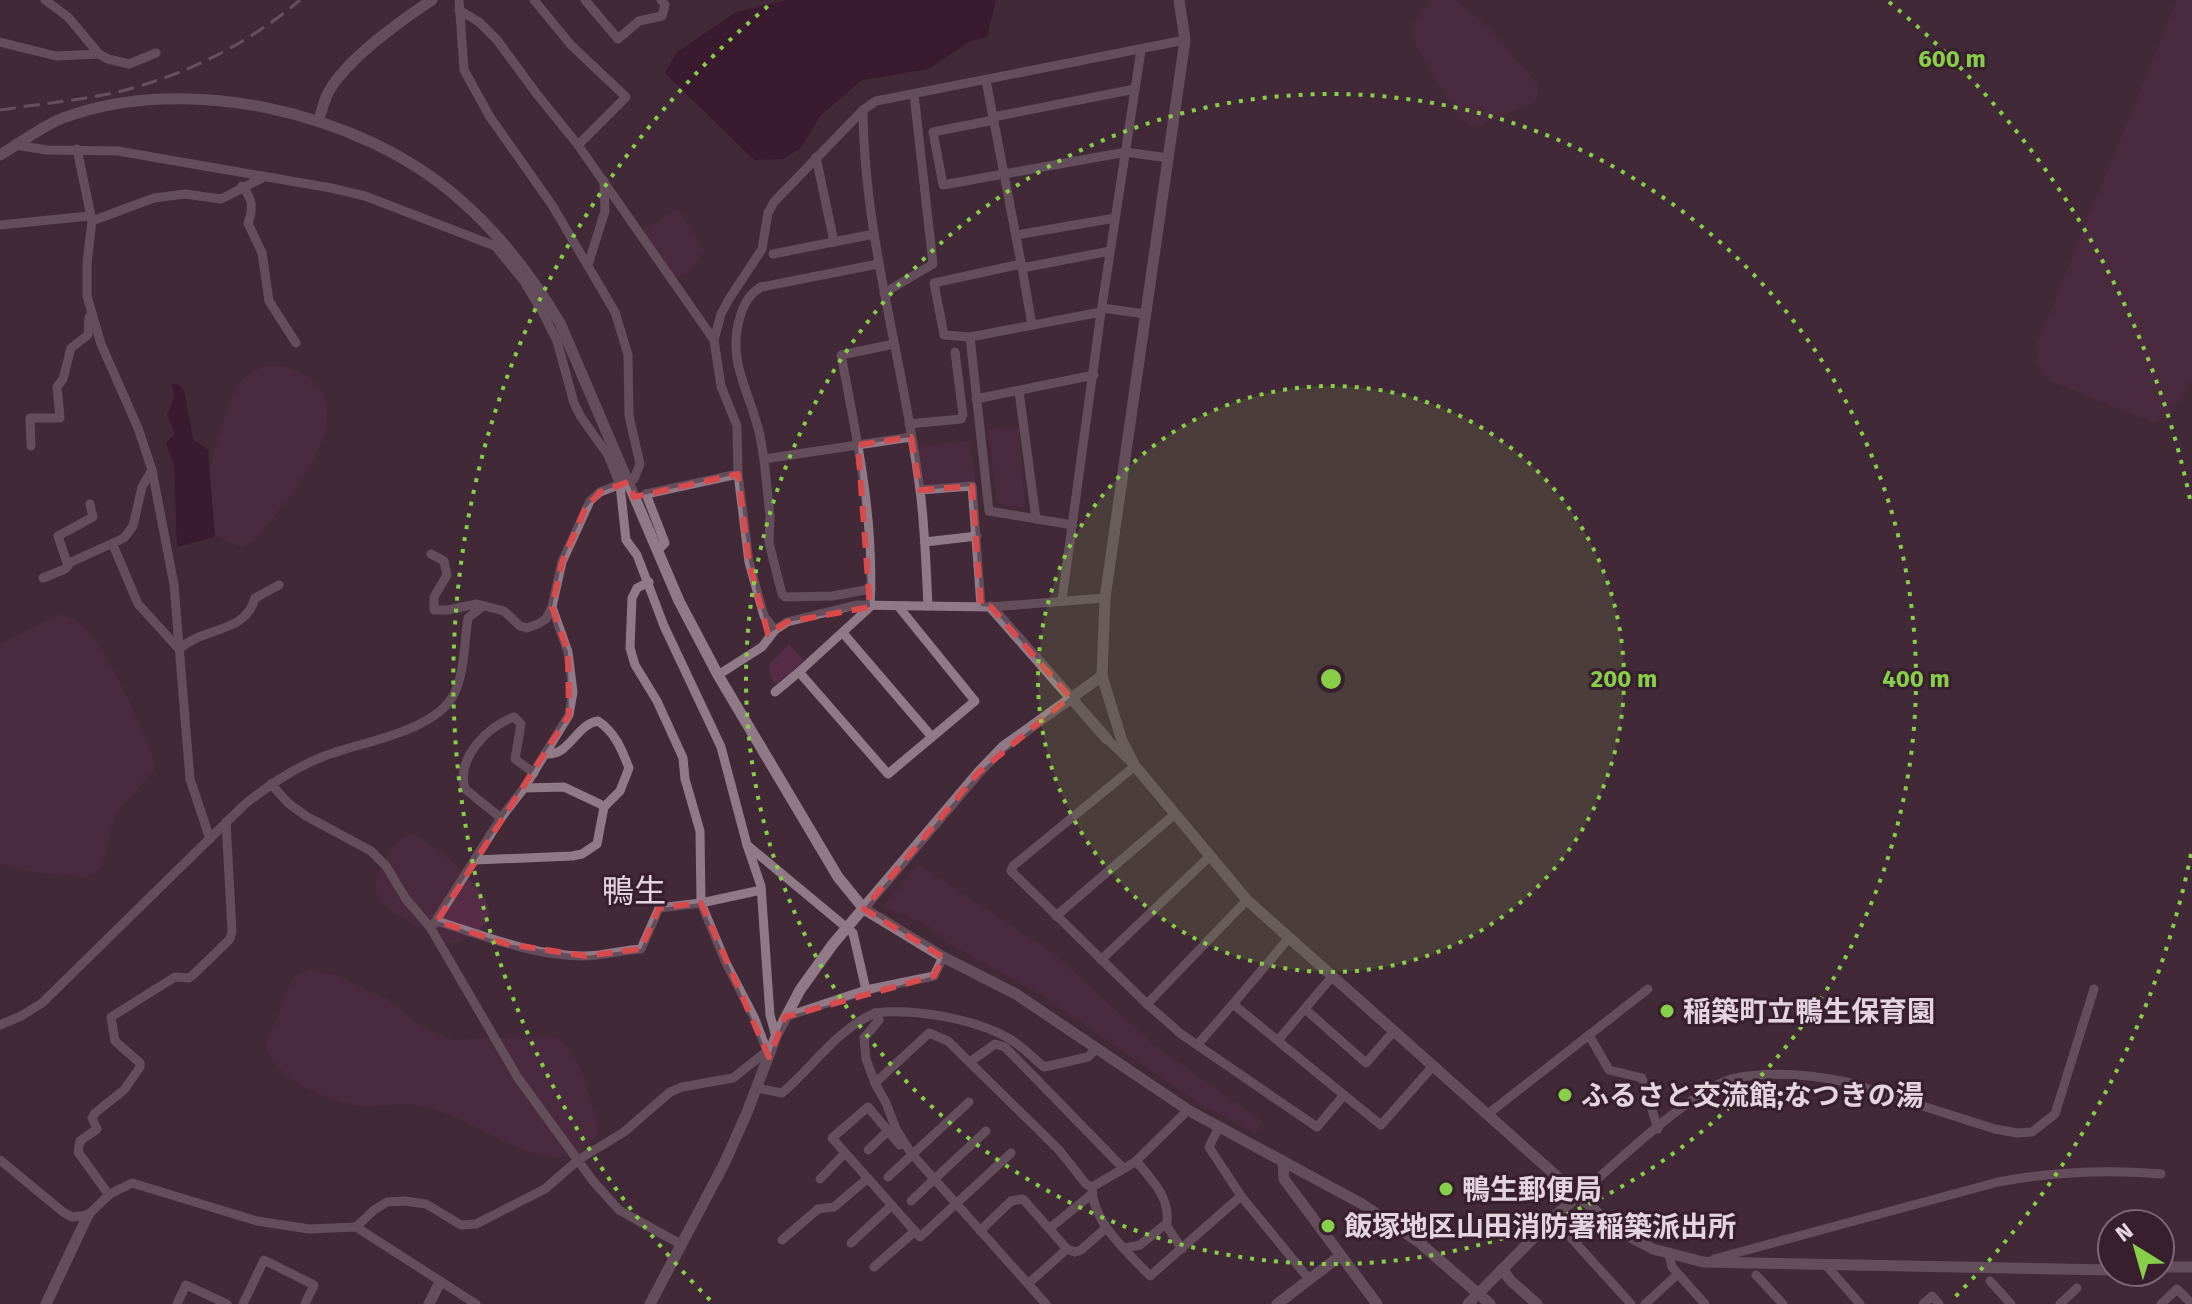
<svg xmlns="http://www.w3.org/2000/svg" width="2192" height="1304" viewBox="0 0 2192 1304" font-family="'Fira Sans','Noto Sans JP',sans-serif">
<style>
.green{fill:#562c46}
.water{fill:#300723}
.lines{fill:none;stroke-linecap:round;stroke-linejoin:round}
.minor{stroke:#917a87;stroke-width:9}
.tertiary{stroke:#917a87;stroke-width:11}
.rail{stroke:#927e8a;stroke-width:3;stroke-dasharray:16 8;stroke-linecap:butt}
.marked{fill:none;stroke:#d94a4c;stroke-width:6;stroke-dasharray:16 10;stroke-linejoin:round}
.ring{fill:none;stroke:#88cf49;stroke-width:4;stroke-dasharray:4 8}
.poi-dot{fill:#88cf49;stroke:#371f2e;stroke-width:3}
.labels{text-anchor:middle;stroke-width:6;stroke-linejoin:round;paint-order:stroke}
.poi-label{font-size:28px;font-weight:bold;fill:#e4d4dd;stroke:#371f2e;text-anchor:start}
.quarter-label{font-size:32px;fill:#e4d4dd;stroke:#371f2e}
.centre{fill:#88cf49;stroke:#371f2e;stroke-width:4}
.ring-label{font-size:24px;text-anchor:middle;font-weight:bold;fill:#88cf49;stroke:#371f2e;stroke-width:6;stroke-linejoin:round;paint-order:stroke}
</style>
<rect width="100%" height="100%" fill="#412938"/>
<g class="green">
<polygon points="1431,0 1456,0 1492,31 1537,84 1537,98 1531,104 1475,127 1460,120 1416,45 1412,31 1415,21"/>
<polygon points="2177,0 2192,0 2192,380 2169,415 2154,423 2050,381 2036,364 2037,344"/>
<polygon points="678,209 705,251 692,267 676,279 643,230"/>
<path d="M264,366C287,366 304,368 318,387C352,431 281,507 254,541L242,547C231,543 218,538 210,528C207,525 203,515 203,511C202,489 226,403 239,384C245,375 255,371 264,366Z"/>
<polygon points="1019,427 1025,508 997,503 988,430"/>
<polygon points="970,441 976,482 925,485 919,446"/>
<path d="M57,615C63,616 70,616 75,620C105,639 143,729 155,764L154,770L115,814L102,867L86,877L27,871L0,863V644Z"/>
<polygon points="789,644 804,661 776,684 771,678 769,665"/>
<path d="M412,834C432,841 485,887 489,909C489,913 488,917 488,921C478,931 467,943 452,943C440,943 428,932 419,927C390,909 362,902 383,864C391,850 397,840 412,834Z"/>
<polygon points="918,864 1054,954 1154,1045 1263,1122 1255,1133 1200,1104 1042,995 948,943 929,926 884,906"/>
<path d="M310,969L338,976L389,1000L421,1026L453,1040L551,1036C572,1045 582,1069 587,1089C590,1101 598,1119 597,1131C596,1140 590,1145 583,1150C543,1179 463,1111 419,1105C397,1102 373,1108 351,1104C322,1098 271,1076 266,1045L293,978Z"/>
</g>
<g class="water">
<polygon points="787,0 996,0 987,37 971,41 929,69 862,80 820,116 801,148 783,159 754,160 665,73 676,53 736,12"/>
<polygon points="171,384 178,384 184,390 193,439 208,450 215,537 177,547 174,466 166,443 175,434 167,415 175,394"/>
</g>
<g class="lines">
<g class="minor">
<polyline points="45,0 68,17 99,54 108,59 129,64 156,53"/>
<polyline points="534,0 571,45 626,97 578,145"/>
<polyline points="585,0 618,39 639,21 662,16 665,5 661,0"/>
<polyline points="459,10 479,22 497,40 536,93 578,145 714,340 721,386 737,426 738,474 749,562 764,616 775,630"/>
<polyline points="0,42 56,56 99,54"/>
<polyline points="986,80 993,117 1135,89"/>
<polyline points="993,117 1004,174 1126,152 1168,158"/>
<polyline points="994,120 933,132 943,185 1004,174 1022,268 1110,251"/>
<polyline points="15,145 47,150 118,151 331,188 365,196 495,246 523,280 543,313 557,341 574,403 581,417 608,455 620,485 626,540 637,555 664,626 721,747 747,845 761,886 770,1015 776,1037"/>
<polyline points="77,149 92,221 87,263 87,296 101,344 138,428 152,470 174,585 190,779 210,839"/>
<polyline points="816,157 834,242"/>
<path d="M242,186C252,198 254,208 248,223L262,253L269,301L296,343"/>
<polyline points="92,221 154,198 185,194 221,199 262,178"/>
<polyline points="0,225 89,216"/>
<polyline points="1016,235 1115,218"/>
<polyline points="773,254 874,234"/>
<polyline points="1021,264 934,283 944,335 970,337 1101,312"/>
<polyline points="588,265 605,211 604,181"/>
<polyline points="1022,268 1032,325"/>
<polyline points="884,293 933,264 914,94"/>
<polyline points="1102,308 1145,314"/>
<polyline points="970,337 989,511 1073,525"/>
<polyline points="714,340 721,314 729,299 762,249 768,213 774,202 863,110"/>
<path d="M894,344L841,355C857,438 875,522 870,607L799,672L888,774L975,701L898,606"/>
<polyline points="1019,391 1036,519"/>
<polyline points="976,399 1094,375"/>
<polyline points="909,424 961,419 963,415 955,352"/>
<polyline points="31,446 30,418 60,418 57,387 63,379 71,348 88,335 89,317"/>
<path d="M764,459C762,449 761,438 758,428C748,389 727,359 740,317C744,304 749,294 761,287L878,264"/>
<polyline points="920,490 972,486 981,606"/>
<polyline points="925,542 977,536"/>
<path d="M113,545L138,604L179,649C205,626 245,634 255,598L279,585"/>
<polyline points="657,551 665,543 646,494 738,474"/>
<polyline points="431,554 444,561 447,575 434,597 434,610 447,610 477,604 504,611 520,626 527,628 538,624 546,619 552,607 562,562 590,501 600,492 634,479 640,464 629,416 628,355 615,312 552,205 490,117 464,70 459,0"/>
<polyline points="68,566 58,536 93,517 90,504"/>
<polyline points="43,578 65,569 71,562 124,538 133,526 142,487 152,470"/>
<polyline points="649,582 637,588 632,598 630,648 635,665 657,701 683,758 685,779 700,831 701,903 761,890"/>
<polyline points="871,589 832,596 785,597 782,594 769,543 770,516 764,459 911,437"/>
<polyline points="1062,600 1101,312 1141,50"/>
<path d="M928,606C926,567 925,528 920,490C904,363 864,239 863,110L876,101L1185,40"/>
<polyline points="843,633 932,737"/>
<polyline points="718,675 762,647 775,630 787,622 856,605 991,607 1105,598"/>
<polyline points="775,692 799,672"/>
<polyline points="1107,739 1135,766 1013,866 1011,871 1147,1004 1181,1034 1317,1127 1344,1095 1381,1125 1433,1066"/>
<path d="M546,754C570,756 576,724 598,721C615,732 622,750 629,768L620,791L604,807"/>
<polyline points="271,784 288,803 306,816 371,851 386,866 406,899 430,927 518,1078 593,1181 619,1210 682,1245"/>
<path d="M501,818L465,789C456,758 487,727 514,717L521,724L515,759L534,773"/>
<polyline points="747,845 853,933 866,990"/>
<polyline points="475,860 572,856 582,854 597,844 604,807 600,804 564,787 524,788"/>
<polyline points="1056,916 1175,814"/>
<path d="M437,921C484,936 534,956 584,956C603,956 622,950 641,949L659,908L701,903L726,963L754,1017L769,1056"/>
<polyline points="433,925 501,818 524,788 569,715 573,692 568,652 552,607"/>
<polyline points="1288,939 1233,1004 1344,1095"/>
<polyline points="1101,960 1210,856"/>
<polyline points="1147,1004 1247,900"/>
<polyline points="1305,1009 1366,1063 1393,1032"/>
<path d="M875,1013C914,1008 976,1019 1010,1039C1022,1046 1033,1058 1044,1067L1088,1057L1097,1048"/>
<polyline points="785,1017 866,990 934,976 943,957"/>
<path d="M0,1025L21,1016L42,1003L244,805C268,786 292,769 322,757C359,742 432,733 453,696C465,674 464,643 468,618L483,606"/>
<polyline points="1589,1035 1609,1070 1642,1078 1658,1129"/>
<polyline points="1279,1039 1331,978"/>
<polyline points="1198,1044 1233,1004"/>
<polyline points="970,1062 995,1044 1005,1047 1123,1168"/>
<path d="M875,1083L929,1033L948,1041L1059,1150L1086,1184L1092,1187C1092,1223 1127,1251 1150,1276L1241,1196L1209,1147L1219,1127"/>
<path d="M757,1088L782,1093C813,1067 837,1029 875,1013L879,1020L864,1038L866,1059L875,1083L886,1103L896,1129L911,1153L1046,1304"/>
<polyline points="1488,1114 1648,989"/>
<polyline points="900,1145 868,1107 832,1138 920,1237 1011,1153"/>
<polyline points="868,1150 888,1131"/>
<polyline points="0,1160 63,1212 72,1217 88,1215 110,1194 132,1183 257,1221 309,1229 356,1227 476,1304"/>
<polyline points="888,1177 969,1102"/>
<polyline points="820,1179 845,1153"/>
<polyline points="1092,1187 1135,1162 1188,1110"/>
<polyline points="109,1195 78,1152 80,1141 97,1129 92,1118 95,1113 124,1090 140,1067 140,1063 115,1041 111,1017 175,977 189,978 194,974 230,939 232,931 226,822"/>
<polyline points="1241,1196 1309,1279"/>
<path d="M1578,1196C1612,1167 1696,1085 1736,1078C1772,1071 1812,1075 1847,1082L1995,1129L2017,1133L2032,1132L2055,1114L2094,989"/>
<polyline points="911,1201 986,1131"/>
<polyline points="1166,1225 1182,1249"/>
<polyline points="356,1227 374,1210 387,1202 405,1201 426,1204 461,1225 476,1224 545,1189 578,1160 624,1132 670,1092 682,1087 733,1078 767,1051"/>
<polyline points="1050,1228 1092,1194"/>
<polyline points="1563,1229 1631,1304"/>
<polyline points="980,1231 1011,1201 1023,1199 1067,1249"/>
<polyline points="782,1240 818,1209 834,1207 868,1178"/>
<polyline points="851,1243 892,1205"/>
<path d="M1125,1248L1140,1245L1167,1223C1170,1197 1152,1180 1136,1161"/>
<polyline points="1669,1254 1672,1267 1705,1304"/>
<path d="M1714,1259L1998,1182C2052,1172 2106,1169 2161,1174"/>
<polyline points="1825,1264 1860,1304"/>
<polyline points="874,1267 915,1231"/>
<polyline points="1756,1275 1783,1304"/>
<polyline points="1990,1281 2011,1304"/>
<polyline points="1029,1283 1067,1249 1075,1252 1081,1250 1106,1228"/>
<polyline points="177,1304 186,1285 227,1304"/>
<polyline points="243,1304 264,1260 314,1285 305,1304"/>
<polyline points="1645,1304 1678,1274"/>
<polyline points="1923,1304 1932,1296 1939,1304"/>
<polyline points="2060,1304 2077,1288"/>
<polyline points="2161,1304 2177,1289 2192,1304"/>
</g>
<g class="tertiary">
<polyline points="1179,0 1185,40 1105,598 1102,676 1122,741 1135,766 1247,900 1617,1230 1653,1249 1703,1262 2112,1270"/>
<path d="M318,121C322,111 324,100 329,91C349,57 399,22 432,0"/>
<path d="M0,155C21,143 40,127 63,118C186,72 359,112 457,197C499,233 532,276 560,323L679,601L718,675L838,877L864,909L943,957L1016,994L1188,1110L1362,1204L1420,1243L1490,1304"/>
<polyline points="991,607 1107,739"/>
<polyline points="1283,1161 1284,1179 1377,1304"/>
<polyline points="2160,1267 2192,1267"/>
<polyline points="1502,1269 1511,1281 1537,1304"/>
<polyline points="46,1304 88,1215"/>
<polyline points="429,1304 440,1282"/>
<polyline points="650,1304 724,1164 746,1115 777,1034 800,990 833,944 979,772 1003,747 1102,676"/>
<polyline points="1277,1304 1340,1256"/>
<polyline points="1468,1304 1556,1215 1578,1196"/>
</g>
<path class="rail" d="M0,110C44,103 90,100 133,88C193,71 252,41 300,0"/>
</g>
<path d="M0 0H2192V1304H0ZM911,437L920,490L972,486L981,606L991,607L1070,697L979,772L864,909L943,957L934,976L785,1017L769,1057L701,903L659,908L641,949L586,956L507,944L437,921L569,715L568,652L552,607L562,562L585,509L600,492L628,482L634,497L738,474L749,562L768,634L787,622L870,607L858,445Z" fill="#412938" fill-opacity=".55" fill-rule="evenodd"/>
<path class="marked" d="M911,437L920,490L972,486L981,606L991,607L1070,697L979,772L864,909L943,957L934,976L785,1017L769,1057L701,903L659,908L641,949L586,956L507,944L437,921L569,715L568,652L552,607L562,562L585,509L600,492L628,482L634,497L738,474L749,562L768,634L787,622L870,607L858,445Z"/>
<circle cx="1331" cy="679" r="293" fill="#88cf49" fill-opacity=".12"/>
<g class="ring">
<circle cx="1331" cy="679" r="293"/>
<circle cx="1331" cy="679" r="585"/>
<path d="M2191 854A878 878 0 0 1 1952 1300M710 1300A878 878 0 0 1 773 2M1889 2A878 878 0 0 1 2191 504"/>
</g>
<g class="poi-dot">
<circle cx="1667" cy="1011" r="8"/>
<circle cx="1565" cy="1095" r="8"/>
<circle cx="1446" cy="1189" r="8"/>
<circle cx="1328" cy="1226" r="8"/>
</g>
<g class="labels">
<g class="poi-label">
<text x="1683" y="1021">稲築町立鴨生保育園</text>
<text x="1581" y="1105">ふるさと交流館;なつきの湯</text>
<text x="1462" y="1199">鴨生郵便局</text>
<text x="1344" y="1236">飯塚地区山田消防署稲築派出所</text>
</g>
<g class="quarter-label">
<text x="634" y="902">鴨生</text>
</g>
</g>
<circle cx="1331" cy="679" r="12" class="centre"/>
<g class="ring-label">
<text x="1952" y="67">600 m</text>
<text x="1624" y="687">200 m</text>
<text x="1916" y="687">400 m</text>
</g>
<g transform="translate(2136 1248) rotate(323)"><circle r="38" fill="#371f2e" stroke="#7c6774" stroke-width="2"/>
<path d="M0-6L14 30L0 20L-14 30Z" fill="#88cf49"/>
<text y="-12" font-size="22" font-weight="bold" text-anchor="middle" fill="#e4d4dd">N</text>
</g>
</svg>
